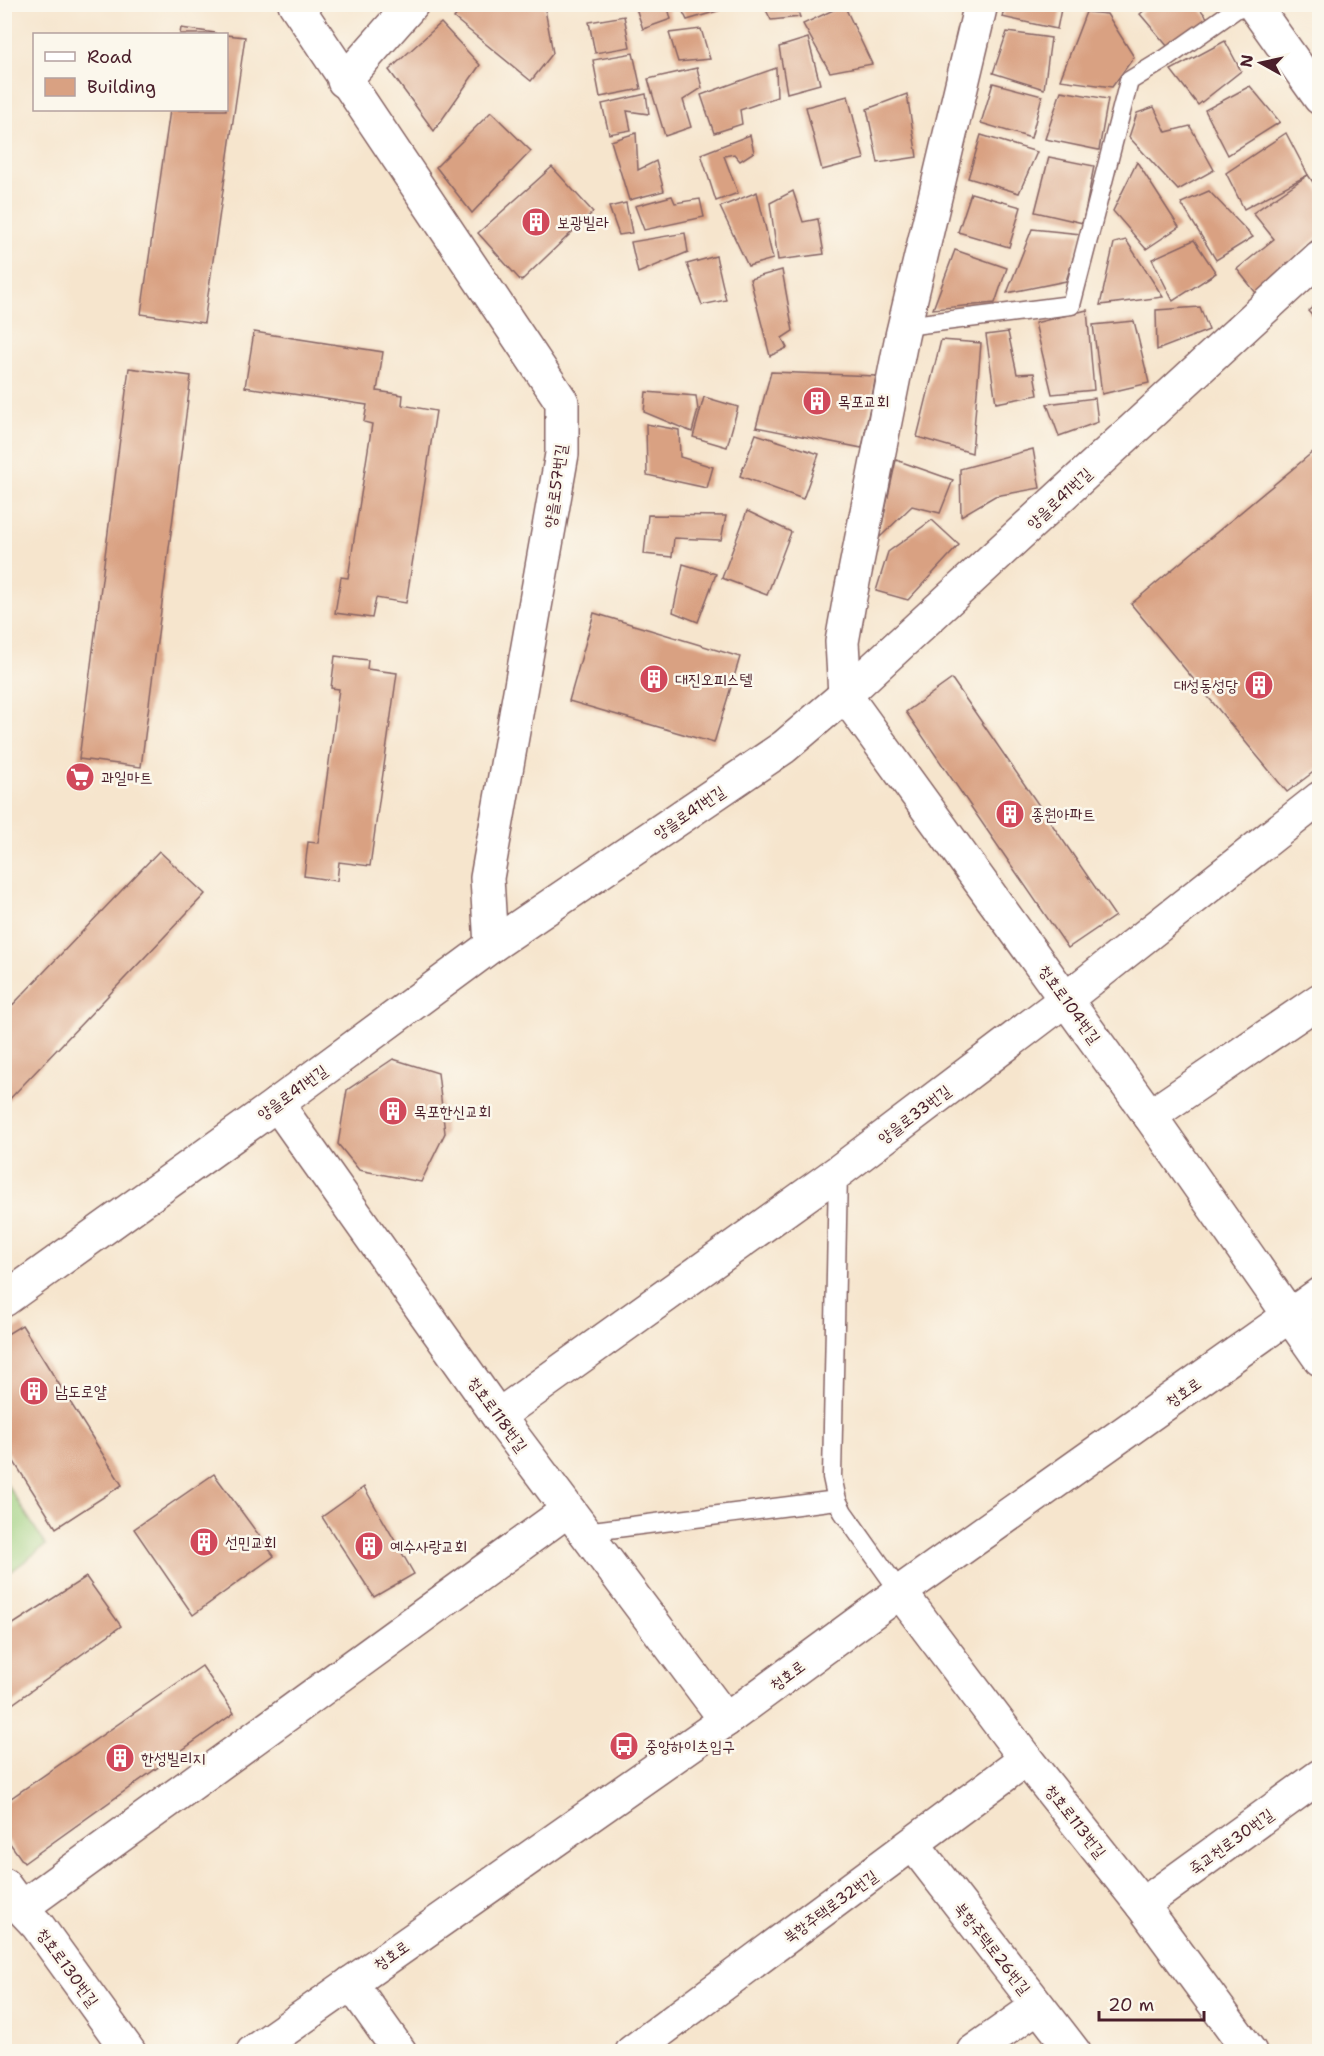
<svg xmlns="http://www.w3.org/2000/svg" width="1324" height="2056" viewBox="0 0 1324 2056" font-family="'Shantell Sans','Poor Story',sans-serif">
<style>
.green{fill:#9dcf7f;stroke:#747755;stroke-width:1.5}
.building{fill:#d9a182}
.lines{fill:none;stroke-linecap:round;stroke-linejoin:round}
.service-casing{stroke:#866464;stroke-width:21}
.minor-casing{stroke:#866464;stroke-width:36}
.tertiary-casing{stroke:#866464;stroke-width:36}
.service{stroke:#fff;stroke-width:18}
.minor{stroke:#fff;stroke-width:33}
.tertiary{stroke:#fff;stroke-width:33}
.labels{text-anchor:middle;stroke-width:5;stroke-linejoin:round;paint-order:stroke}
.poi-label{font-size:16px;fill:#4a1f2b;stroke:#fbf7ec;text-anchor:start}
.street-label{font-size:16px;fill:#4a1f2b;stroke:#fbf7ec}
</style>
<rect width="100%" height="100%" fill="#fbf7ec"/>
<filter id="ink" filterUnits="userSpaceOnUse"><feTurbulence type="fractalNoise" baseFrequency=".0167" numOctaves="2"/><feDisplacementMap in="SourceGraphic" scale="12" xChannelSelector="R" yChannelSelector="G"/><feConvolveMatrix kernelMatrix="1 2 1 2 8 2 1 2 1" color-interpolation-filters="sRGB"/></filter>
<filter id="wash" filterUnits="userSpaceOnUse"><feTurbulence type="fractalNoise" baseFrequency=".008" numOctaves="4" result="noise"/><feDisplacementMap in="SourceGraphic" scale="24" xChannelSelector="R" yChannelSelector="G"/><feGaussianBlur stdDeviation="1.35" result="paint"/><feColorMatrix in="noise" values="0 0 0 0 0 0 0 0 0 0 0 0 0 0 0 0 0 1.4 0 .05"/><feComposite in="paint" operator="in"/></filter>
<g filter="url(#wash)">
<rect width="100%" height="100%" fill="#f6e5cd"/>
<polygon class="green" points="4,1480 46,1545 5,1576 4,1576"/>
<g id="blocks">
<g class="building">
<polygon points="465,4 544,4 553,53 531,81 454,18"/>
<polygon points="638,4 667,4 671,19 643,29 635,5"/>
<polygon points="679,4 738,4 738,5 687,20"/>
<polygon points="763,4 795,4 800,17 771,20"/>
<polygon points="1005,4 1062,4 1057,29 1002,17"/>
<polygon points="1152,4 1196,4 1210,21 1169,48 1140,14"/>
<polygon points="844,5 872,64 830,72 803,24"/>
<polygon points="1086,12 1107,14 1134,57 1112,87 1060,80"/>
<polygon points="624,16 630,47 595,53 589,22"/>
<polygon points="441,23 480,65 434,131 389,70"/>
<polygon points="181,28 215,33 215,34 180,34"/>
<polygon points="701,29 710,59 678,62 669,33"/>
<polygon points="1007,32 1051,38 1044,89 993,73"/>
<polygon points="226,35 245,37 204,323 141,314 170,110 226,110"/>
<polygon points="808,38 820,84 787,93 779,47"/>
<polygon points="1225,41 1241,71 1198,105 1171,70"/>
<polygon points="633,53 641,89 600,97 593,60"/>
<polygon points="697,68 702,88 683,100 691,127 665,136 648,79"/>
<polygon points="776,68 777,97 740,110 742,124 714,133 701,95"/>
<polygon points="993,83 1042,96 1031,138 981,123"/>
<polygon points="1250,86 1280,122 1228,155 1205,110"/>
<polygon points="1061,91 1108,99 1099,150 1045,139"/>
<polygon points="646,94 649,114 627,111 631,130 609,134 602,104"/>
<polygon points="907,94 917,157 878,163 867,109"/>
<polygon points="848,96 864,159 822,170 806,107"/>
<polygon points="1154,107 1166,132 1190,126 1214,170 1178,190 1129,137 1137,113"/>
<polygon points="491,112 531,151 472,213 436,167"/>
<polygon points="636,133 638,170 656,161 664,191 629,200 611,141"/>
<polygon points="1286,133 1308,175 1244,209 1226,173"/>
<polygon points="750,135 754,152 740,161 734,154 724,156 738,193 716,201 701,154"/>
<polygon points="981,135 1037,152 1019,193 968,178"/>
<polygon points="1049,157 1094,166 1083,223 1035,212"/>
<polygon points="1137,162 1179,227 1146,249 1113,211"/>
<polygon points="552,167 593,212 521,281 478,233"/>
<polygon points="1308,175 1320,192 1320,234 1256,293 1237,269 1274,239 1253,213"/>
<polygon points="793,191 803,222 818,219 824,254 778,260 770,203"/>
<polygon points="1209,191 1253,237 1216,260 1181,203"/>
<polygon points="757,192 773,259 748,266 720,207"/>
<polygon points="971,193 1021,207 1009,247 958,232"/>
<polygon points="672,196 675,203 700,199 704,217 644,230 635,206"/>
<polygon points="626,203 632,233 619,235 609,207"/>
<polygon points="1032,229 1081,234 1066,281 1007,293"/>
<polygon points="685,233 688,252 638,273 631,242"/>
<polygon points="1126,240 1163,297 1100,305 1114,243"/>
<polygon points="1194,240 1216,273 1173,301 1152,259"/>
<polygon points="955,250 1007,268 995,303 933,309"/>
<polygon points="716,256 726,300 702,305 687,264"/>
<polygon points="782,270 793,331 782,338 787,348 770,356 750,279"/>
<polygon points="1320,301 1320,324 1308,311"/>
<polygon points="1200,307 1209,330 1157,350 1156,310"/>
<polygon points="1087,310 1094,390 1052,394 1035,323"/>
<polygon points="1134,321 1149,383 1102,394 1093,325"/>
<polygon points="254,332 383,352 377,391 403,395 402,405 436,411 406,603 376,598 372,618 335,613 341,577 348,578 372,424 364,422 367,405 245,387"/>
<polygon points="1008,332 1017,374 1034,373 1038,395 996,403 986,335"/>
<polygon points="941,340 981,343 972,453 917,437"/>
<polygon points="129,368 191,376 141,767 79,759"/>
<polygon points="771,372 876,376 862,448 756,427"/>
<polygon points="646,392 696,396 698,410 692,432 644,412"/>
<polygon points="704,397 738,407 727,447 693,437"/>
<polygon points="1095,398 1098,422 1059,436 1047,404"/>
<polygon points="646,424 679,430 680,457 713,467 707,488 647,475"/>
<polygon points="756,434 819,454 803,499 740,476"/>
<polygon points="1320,446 1320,767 1287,792 1131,604"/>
<polygon points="1033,449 1040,488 995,496 961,516 960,469"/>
<polygon points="896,460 953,480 940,513 912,506 879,538"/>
<polygon points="747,511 791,532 767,595 722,578"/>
<polygon points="648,515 726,516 721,540 674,538 672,557 644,554"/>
<polygon points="932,520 959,545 908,600 876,591 888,552"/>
<polygon points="683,564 716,574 698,622 673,612"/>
<polygon points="594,613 740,657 714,743 569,701"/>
<polygon points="335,656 368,660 367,669 397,673 370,866 339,862 337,881 304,876 308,842 318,843 339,689 331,688"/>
<polygon points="952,679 1115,916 1068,948 906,712"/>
<polygon points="159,851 205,894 4,1105 4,1014"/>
<polygon points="393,1059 438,1073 445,1133 421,1182 359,1170 338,1144 347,1090"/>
<polygon points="22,1325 122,1485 56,1528 4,1446 4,1336"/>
<polygon points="214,1474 274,1556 193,1615 134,1529"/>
<polygon points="364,1487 414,1574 374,1597 322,1517"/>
<polygon points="86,1577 121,1626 4,1710 4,1630"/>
<polygon points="202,1666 234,1713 24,1863 4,1835 4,1803"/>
</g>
</g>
</g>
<g filter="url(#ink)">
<use href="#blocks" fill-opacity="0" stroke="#866464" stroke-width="1.5"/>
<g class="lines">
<g class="service-casing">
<g id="service">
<polyline points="905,326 1071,305 1129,81 1165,59 1243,4"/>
<polyline points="838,1172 832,1477 837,1500 843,1512 900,1592"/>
<polyline points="585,1532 837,1500"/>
</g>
</g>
<g class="minor-casing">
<g id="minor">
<polyline points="295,4 562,402 562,454 487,878 491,946"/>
<polyline points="981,4 902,336 850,597 842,642 845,695 1150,1116 1320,1359"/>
<polyline points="344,81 412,4"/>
<polyline points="277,1104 498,1416 726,1720"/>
<polyline points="1150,1116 1320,1000"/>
<polyline points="4,1300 277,1104 491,946 784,747 845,695 1320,257"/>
<polyline points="498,1416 838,1172 1066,999 1320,798"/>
<polyline points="900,1592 1026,1759 1142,1905 1250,2052"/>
<polyline points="913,1844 1074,2052"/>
<polyline points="4,1885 21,1908 38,1926 129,2052"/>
<polyline points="1142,1905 1320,1776"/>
<polyline points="21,1908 568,1510"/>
<polyline points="351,1983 400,2052"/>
<polyline points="632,2052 1026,1759"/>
<polyline points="973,2052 1038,2006"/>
</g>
</g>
<g class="tertiary-casing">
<g id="tertiary">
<polyline points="1253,4 1320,98"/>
<polyline points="253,2052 726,1720 900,1592 1320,1294"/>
</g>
</g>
<use href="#service" class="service"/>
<use href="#minor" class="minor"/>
<use href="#tertiary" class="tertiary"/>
</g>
</g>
<defs>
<g id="building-disc" transform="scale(1.5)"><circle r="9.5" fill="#d1495b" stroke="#fbf7ec"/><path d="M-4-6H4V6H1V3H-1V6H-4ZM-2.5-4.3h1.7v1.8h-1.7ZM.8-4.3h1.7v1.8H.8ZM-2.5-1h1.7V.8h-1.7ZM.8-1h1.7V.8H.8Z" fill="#fff"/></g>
<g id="supermarket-disc" transform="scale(1.5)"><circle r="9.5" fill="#d1495b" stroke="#fbf7ec"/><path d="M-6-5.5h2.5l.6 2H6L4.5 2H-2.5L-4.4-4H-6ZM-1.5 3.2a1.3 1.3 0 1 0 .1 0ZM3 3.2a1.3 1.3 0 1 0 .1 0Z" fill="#fff"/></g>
<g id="bus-disc" transform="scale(1.5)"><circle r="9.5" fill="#d1495b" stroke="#fbf7ec"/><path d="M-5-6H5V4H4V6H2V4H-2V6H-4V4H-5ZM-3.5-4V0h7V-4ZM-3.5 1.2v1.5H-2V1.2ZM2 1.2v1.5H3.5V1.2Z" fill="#fff"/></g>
</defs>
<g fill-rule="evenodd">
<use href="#building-disc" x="536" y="222"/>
<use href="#building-disc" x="817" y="401"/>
<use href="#building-disc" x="654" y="679"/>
<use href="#building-disc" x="1259" y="685"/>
<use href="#supermarket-disc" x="80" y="777"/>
<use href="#building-disc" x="1010" y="814"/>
<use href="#building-disc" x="393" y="1111"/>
<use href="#building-disc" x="34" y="1391"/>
<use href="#building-disc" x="204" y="1542"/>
<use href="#building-disc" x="369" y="1546"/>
<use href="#bus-disc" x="624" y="1746"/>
<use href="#building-disc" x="120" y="1758"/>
</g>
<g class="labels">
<g class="poi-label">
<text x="557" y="228">보광빌라</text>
<text x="838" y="407">목포교회</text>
<text x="675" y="685">대진오피스텔</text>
<text x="1238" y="691" text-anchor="end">대성동성당</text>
<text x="101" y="783">과일마트</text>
<text x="1031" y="820">종원아파트</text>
<text x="414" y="1117">목포한신교회</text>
<text x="55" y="1397">남도로얄</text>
<text x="225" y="1548">선민교회</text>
<text x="390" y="1552">예수사랑교회</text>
<text x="645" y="1752">중앙하이츠입구</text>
<text x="141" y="1764">한성빌리지</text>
</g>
<g class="street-label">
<text transform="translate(555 486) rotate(-82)" y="6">양을로57번길</text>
<text transform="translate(1059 498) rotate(-43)" y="6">양을로41번길</text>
<text transform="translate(689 812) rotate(-34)" y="6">양을로41번길</text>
<text transform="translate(1070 1004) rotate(54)" y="6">청호로104번길</text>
<text transform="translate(292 1092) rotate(-36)" y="6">양을로41번길</text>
<text transform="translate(914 1114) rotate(-37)" y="6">양을로33번길</text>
<text transform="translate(1183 1392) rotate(-35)" y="6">청호로</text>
<text transform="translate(498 1414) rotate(54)" y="6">청호로118번길</text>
<text transform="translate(787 1675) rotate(-36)" y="6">청호로</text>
<text transform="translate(1076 1821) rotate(52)" y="6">청호로113번길</text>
<text transform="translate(1231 1841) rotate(-36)" y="6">죽교천로30번길</text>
<text transform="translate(830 1906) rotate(-36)" y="6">북항주택로32번길</text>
<text transform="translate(993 1948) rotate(52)" y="6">북항주택로26번길</text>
<text transform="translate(391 1955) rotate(-35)" y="6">청호로</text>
<text transform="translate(68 1967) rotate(54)" y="6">청호로130번길</text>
</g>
</g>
<rect width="1324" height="2056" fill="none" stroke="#fbf7ec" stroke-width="24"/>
<rect x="33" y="33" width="195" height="78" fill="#fbf7ec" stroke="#b4a19f" stroke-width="1.5"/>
<rect x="45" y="52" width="30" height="9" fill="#ffffff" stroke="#b4a19f" stroke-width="1.5"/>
<text x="87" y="63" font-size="18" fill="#4a1f2b">Road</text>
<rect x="45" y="78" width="30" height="18" fill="#d9a182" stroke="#b4a19f" stroke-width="1.5"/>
<text x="87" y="93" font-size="18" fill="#4a1f2b">Building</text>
<g transform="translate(1261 63) rotate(278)" stroke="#fbf7ec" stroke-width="4.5" paint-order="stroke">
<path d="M0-4.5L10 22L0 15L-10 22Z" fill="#4a1f2b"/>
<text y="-9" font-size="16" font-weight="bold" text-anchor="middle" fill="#4a1f2b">N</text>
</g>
<path d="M1099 2011v9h105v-9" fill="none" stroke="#4a1f2b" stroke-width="3"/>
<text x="1108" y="2011" font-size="18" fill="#4a1f2b" stroke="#fbf7ec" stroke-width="4.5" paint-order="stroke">20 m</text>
</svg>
